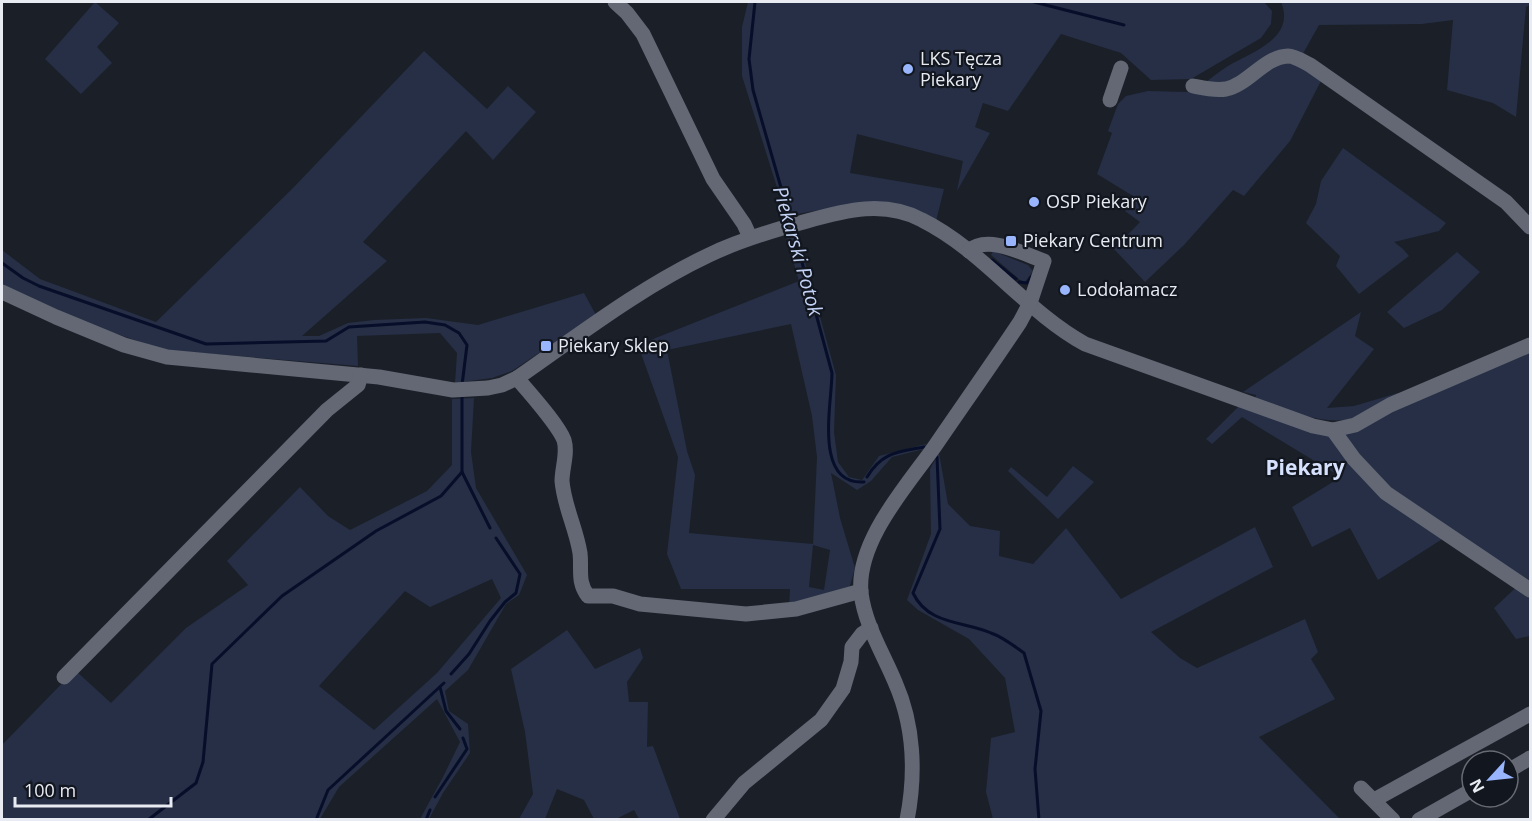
<svg xmlns="http://www.w3.org/2000/svg" width="1532" height="821" viewBox="0 0 1532 821" font-family="'Open Sans',sans-serif">
<style>
.green{fill:#262f45;fill-rule:evenodd}
.lines{fill:none;stroke-linecap:round;stroke-linejoin:round}
.stream{stroke:#070e29;stroke-width:3}
.minor{stroke:#636874;stroke-width:15}
.poi-dot{fill:#99b5fd;stroke:#12161f;stroke-width:2}
.labels{text-anchor:middle;stroke-width:4.5;stroke-linejoin:round;paint-order:stroke}
.poi-label{font-size:18px;fill:#e8ebf2;stroke:#12161f;text-anchor:start}
.water-label{font-size:20px;font-style:italic;fill:#c3d2f4;stroke:#12161f}
.quarter-label{font-size:21px;font-weight:bold;fill:#d6e2fd;stroke:#12161f}
</style>
<rect width="100%" height="100%" fill="#1b1f28"/>
<g class="green">
<polygon points="95,2 119,23 97,47 112,63 81,94 45,59"/>
<polygon points="748,2 1264,2 1272,11 1271,24 1261,38 1191,79 1151,80 1121,53 1061,34 1008,111 983,103 975,127 990,133 957,191 963,161 857,134 850,173 944,189 936,221 859,203 786,216 742,76 742,27"/>
<path d="M1281,2H1530V5L1526,7L1516,117L1493,103L1447,90L1453,20L1422,24L1319,25L1301,57L1222,86L1205,83C1212,77 1220,71 1228,66C1252,52 1296,38 1281,2Z"/>
<polygon points="424,51 487,109 508,86 536,112 493,160 466,131 363,242 387,261 302,336 319,336 348,323 374,320 426,318 478,325 584,293 596,315 512,371 492,378 455,383 457,353 440,333 357,336 358,366 164,350 76,320 2,286 2,250 40,279 156,322 293,188"/>
<polygon points="1279,63 1296,64 1322,79 1290,141 1244,196 1233,190 1184,245 1145,282 1114,249 1140,222 1125,211 1133,196 1097,174 1112,133 1108,131 1118,104 1126,96 1148,91 1224,93"/>
<polygon points="1343,148 1446,223 1439,231 1394,242 1403,249 1409,256 1359,294 1336,266 1340,256 1306,223 1316,204 1321,181"/>
<path d="M796,229L836,375L834,432L838,462L849,477L862,480L879,456L926,444L924,449L892,457L871,481L857,490L831,473L840,518L855,568L849,589L789,607L790,589H681L667,554L678,457L638,345L799,281L785,233ZM791,324L812,416L817,457L813,544L689,533L695,475L687,451L667,350ZM813,545L830,550L824,590L809,587Z"/>
<polygon points="993,251 1028,265 1033,271 1025,282 1020,280 991,255"/>
<polygon points="1457,252 1480,272 1442,310 1404,328 1387,312"/>
<path d="M1361,312L1355,336L1374,349L1327,408L1354,406L1398,393V397C1385,404 1370,414 1356,418C1322,427 1287,409 1255,399L1256,395L1243,392Z"/>
<polygon points="1530,353 1530,636 1516,639 1494,608 1524,580 1389,490 1340,433"/>
<path d="M474,398L471,452L476,488L527,575L519,595L506,604L468,670L445,691L449,711L468,724L470,753L443,793L429,819H420L443,777L460,742L437,699L339,787L320,819L2,820V745L75,670L111,703L186,628L248,585L227,561L300,487L328,516L350,530L427,491L452,465V399ZM492,579L501,598L437,673L374,730L319,686L405,591L430,607Z"/>
<polygon points="1239,406 1331,436 1444,538 1378,580 1350,528 1312,547 1292,507 1341,477 1242,417 1212,444 1206,439"/>
<polygon points="939,453 948,504 970,526 1000,531 999,556 1033,564 1066,528 1121,599 1255,527 1273,567 1151,632 1180,658 1197,668 1305,619 1318,652 1311,659 1335,699 1259,737 1340,819 993,819 986,792 991,738 1015,732 1005,678 969,639 918,610 907,600 931,534 930,469"/>
<polygon points="1073,466 1094,482 1058,519 1008,471 1011,467 1047,497"/>
<polygon points="567,630 595,669 640,648 643,658 627,682 629,702 648,702 647,747 653,746 680,819 639,819 634,810 616,819 594,819 584,800 557,789 545,819 519,819 533,794 525,732 511,669"/>
</g>
<g class="lines">
<g class="stream">
<polyline points="755,2 749,59 753,90 790,219"/>
<polyline points="1034,2 1124,25"/>
<path d="M793,229L832,373C832,403 813,485 864,482"/>
<polyline points="992,260 1016,279"/>
<polyline points="2,263 23,278 39,286 206,344 326,341 349,327 425,322 445,325 459,333 467,345 462,385"/>
<polyline points="1019,282 1027,283 1031,277"/>
<polyline points="462,394 462,472 490,528"/>
<path d="M937,457L940,529L913,593C928,625 964,621 991,633C1003,637 1014,646 1024,653L1041,711L1035,769L1039,820"/>
<path d="M867,477C882,452 898,452 924,447"/>
<polyline points="451,674 469,654 490,621 505,602 516,593 520,574 496,538"/>
<polyline points="440,687 446,711 460,729"/>
<polyline points="435,797 467,749 463,738"/>
<polyline points="148,820 196,783 203,762 212,664 282,596 376,531 441,496 462,472"/>
<polyline points="316,820 328,790 444,683"/>
<polyline points="426,820 430,810"/>
</g>
<g class="minor">
<polyline points="615,2 627,13 643,34 713,179 744,224 750,237"/>
<path d="M1193,86C1203,88 1215,91 1226,89C1249,84 1264,57 1288,56C1295,56 1304,62 1310,65L1506,202L1530,227"/>
<polyline points="1110,100 1121,68"/>
<path d="M2,292L56,317L124,345L167,357L379,377L453,390L488,388L502,385L517,378C579,335 641,287 709,255C740,240 774,230 807,221C846,210 885,200 922,220C984,251 1025,311 1085,344L1313,426L1333,430L1355,425L1390,405L1530,345"/>
<path d="M517,378C530,394 557,423 564,440C568,453 562,468 562,481C564,506 576,528 580,553C582,569 577,582 588,596H613L640,604L746,614L796,609L861,591"/>
<polyline points="1333,430 1354,459 1386,493 1530,590"/>
<polyline points="64,677 327,410 358,385 361,375"/>
<polyline points="1508,771 1530,758"/>
<polyline points="1361,788 1393,820"/>
<polyline points="1374,800 1530,714"/>
<polyline points="713,820 744,783 821,720 843,689 851,662 852,647 862,634 871,628"/>
<path d="M907,820C916,774 914,725 895,682C883,653 865,625 861,593C856,541 907,486 935,446C963,405 992,364 1020,322L1030,303L1044,261C1024,254 987,234 969,251"/>
<polyline points="1419,820 1472,790"/>
</g>
</g>
<g class="poi-dot">
<circle cx="908" cy="69" r="6"/>
<circle cx="1034" cy="202" r="6"/>
<rect x="1005" y="235" width="12" height="12" rx="3"/>
<circle cx="1065" cy="290" r="6"/>
<rect x="540" y="340" width="12" height="12" rx="3"/>
</g>
<g class="labels">
<g class="poi-label">
<text x="920" y="65">LKS Tęcza<tspan x="920" dy="21">Piekary</tspan></text>
<text x="1046" y="208">OSP Piekary</text>
<text x="1023" y="247">Piekary Centrum</text>
<text x="1077" y="296">Lodołamacz</text>
<text x="558" y="352">Piekary Sklep</text>
</g>
<g class="water-label">
<text transform="translate(798 251) rotate(74)" y="7">Piekarski Potok</text>
</g>
<g class="quarter-label">
<text x="1305" y="475">Piekary</text>
</g>
</g>
<rect width="1532" height="821" fill="none" stroke="#e8ebf2" stroke-width="6"/>
<g transform="translate(1490 779) rotate(243)"><circle r="28" fill="#12161f" stroke="#686b73" stroke-width="1.5"/>
<path d="M0-4.5L10 22L0 15L-10 22Z" fill="#99b5fd"/>
<text y="-9" font-size="16" font-weight="bold" text-anchor="middle" fill="#e8ebf2">N</text>
</g>
<path d="M15 797v9h156v-9" fill="none" stroke="#e8ebf2" stroke-width="3"/>
<text x="24" y="797" font-size="18" fill="#e8ebf2" stroke="#12161f" stroke-width="4.5" paint-order="stroke">100 m</text>
</svg>
